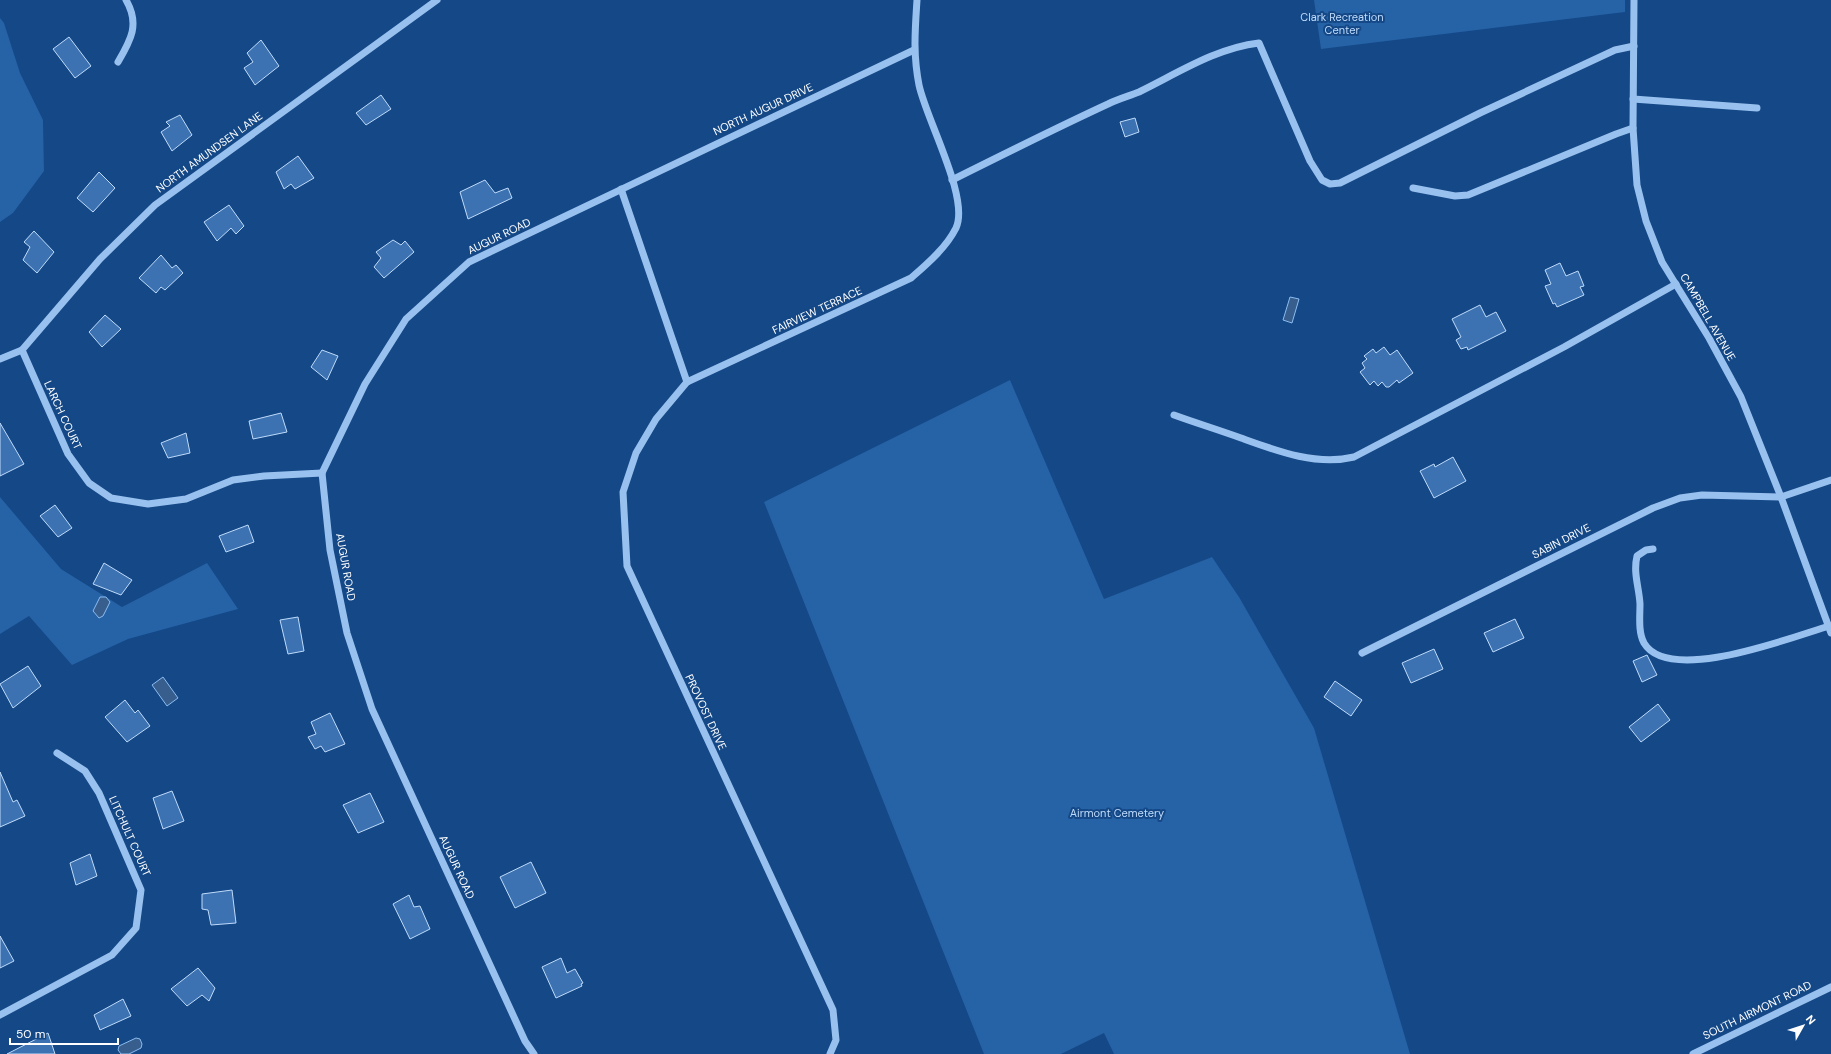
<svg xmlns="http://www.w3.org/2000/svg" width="1831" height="1054" viewBox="0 0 1831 1054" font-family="'DM Sans',sans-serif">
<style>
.green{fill:#2662a6}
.water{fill:#375e8d;stroke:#8bbdf2}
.building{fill:#3c72b2;stroke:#bfdbfb}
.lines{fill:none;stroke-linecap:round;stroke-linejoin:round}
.minor{stroke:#99c1ef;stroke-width:7}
.labels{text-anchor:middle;stroke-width:4;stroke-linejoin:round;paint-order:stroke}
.park-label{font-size:11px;fill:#bfdbfb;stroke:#144887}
.street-label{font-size:11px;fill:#fff;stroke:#144887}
</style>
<rect width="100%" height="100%" fill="#144887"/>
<g class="green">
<polygon points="1314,0 1625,0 1625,12 1321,49"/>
<polygon points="0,18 4,23 20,73 43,120 44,171 13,213 0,222"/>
<polygon points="1010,380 1104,599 1212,557 1239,597 1314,728 1410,1054 1114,1054 1104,1033 1061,1054 984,1054 764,502"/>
<polygon points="0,497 61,569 122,607 207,563 238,609 128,639 72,665 29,616 0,634"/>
</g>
<g class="water">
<polygon points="1290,297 1299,299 1292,323 1283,320"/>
<polygon points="100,597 106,597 110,602 103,616 99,618 93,611"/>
<polygon points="163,677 178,698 167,706 152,685"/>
<polygon points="136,1038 140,1039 142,1044 141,1048 129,1054 121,1054 118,1050 119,1046"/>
</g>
<g class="building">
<polygon points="69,37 91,66 75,78 53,49"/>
<polygon points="261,40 279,66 255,85 244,68 253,62 247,53"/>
<polygon points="381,95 391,109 366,125 356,113"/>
<polygon points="180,115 192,135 172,151 161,132 170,126 166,122"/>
<polygon points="1135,118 1139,132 1125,137 1120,122"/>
<polygon points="298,156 314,178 295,189 291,184 284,189 276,172"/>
<polygon points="99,172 115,188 93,212 77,198"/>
<polygon points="485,180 495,193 508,188 512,198 468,219 460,192"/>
<polygon points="229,205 244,226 236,234 231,228 217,241 204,222"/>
<polygon points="34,231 54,252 37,273 23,260 30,247 24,242"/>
<polygon points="393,240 401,245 405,241 414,252 384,278 374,267 381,258 376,252"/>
<polygon points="161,255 172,268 176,265 183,273 165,290 161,287 156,293 139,278"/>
<polygon points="1560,263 1566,276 1578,271 1584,286 1580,287 1584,295 1557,307 1555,303 1553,304 1545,286 1551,284 1545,270"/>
<polygon points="1480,305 1486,317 1496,312 1506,331 1468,350 1467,347 1461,349 1456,340 1461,337 1452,319"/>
<polygon points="105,315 121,329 102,347 89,332"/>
<polygon points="1384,347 1390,355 1397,350 1413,373 1399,383 1397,380 1389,387 1386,387 1382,382 1378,386 1374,381 1370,385 1360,372 1365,368 1362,363 1367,359 1364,356 1373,349 1376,353"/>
<polygon points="322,350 338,356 327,380 311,367"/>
<polygon points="281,413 287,432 253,439 249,421"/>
<polygon points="0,423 24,464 0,476"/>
<polygon points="186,433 190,453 168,458 161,443"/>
<polygon points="1453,457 1466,481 1434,498 1420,471 1434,464 1435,467"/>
<polygon points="55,505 72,528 58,537 40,516"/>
<polygon points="248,525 254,542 226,552 219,536"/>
<polygon points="104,563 132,580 121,595 93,584"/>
<polygon points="298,617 304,651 288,654 280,620"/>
<polygon points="1515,619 1524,638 1493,652 1484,633"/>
<polygon points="1434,649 1443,669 1411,683 1402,663"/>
<polygon points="1647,655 1657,675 1642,682 1633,661"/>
<polygon points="28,666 41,686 13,708 0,684"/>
<polygon points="1335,681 1362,700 1351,716 1324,697"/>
<polygon points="125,700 135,713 138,710 150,726 127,742 105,717"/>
<polygon points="1658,704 1670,720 1641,742 1629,727"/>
<polygon points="330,713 345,744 325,752 321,746 315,749 308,737 316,734 311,722"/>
<polygon points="0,772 13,802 17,800 25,816 0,827"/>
<polygon points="172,791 184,821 163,829 153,798"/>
<polygon points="370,793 384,822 358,833 343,805"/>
<polygon points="90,854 97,876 76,885 70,863"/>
<polygon points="531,862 546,893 515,908 500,877"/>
<polygon points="232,890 236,923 211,925 208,910 202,909 202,894"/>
<polygon points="409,895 414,907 420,906 430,929 410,939 393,904"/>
<polygon points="0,936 14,961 0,968"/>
<polygon points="561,958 567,973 575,969 583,983 581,984 582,986 556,998 542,967"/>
<polygon points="198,968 215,988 209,1001 202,995 187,1006 171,989"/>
<polygon points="123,999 131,1016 100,1030 94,1015"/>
<polygon points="48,1033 55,1054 7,1054"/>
</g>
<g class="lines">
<g class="minor">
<polyline points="1634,0 1633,128 1637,185 1646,221 1662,262 1709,338 1741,397 1781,497 1831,633"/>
<path d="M118,62C131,40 140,24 126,0"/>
<polyline points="1633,99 1757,108"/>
<path d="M952,180C1004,154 1056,128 1108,104C1118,99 1129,96 1139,92C1178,73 1216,48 1259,43L1310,161L1322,180L1330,184L1340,183L1480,113L1615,50L1634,46"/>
<polyline points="1413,188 1455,196 1468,195 1616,134 1633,128"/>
<polyline points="621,189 687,382"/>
<polyline points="22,350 68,454 89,483 111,498 148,504 186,499 233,480 264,476 322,473"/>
<polyline points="0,359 22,350 100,259 155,205 437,0"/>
<path d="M1174,415C1196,423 1219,430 1241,438C1277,451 1316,466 1354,457L1564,347L1676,284"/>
<path d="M1653,549L1646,550L1637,556C1633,573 1639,587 1640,604C1640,616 1638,632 1644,643C1669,685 1792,637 1829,626"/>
<polyline points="1362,653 1653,508 1680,498 1702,495 1781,497 1831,480"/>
<polyline points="0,1015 112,955 136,928 141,890 99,793 85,771 57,753"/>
<polyline points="534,1054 525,1041 372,709 347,633 330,550 322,473 365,384 406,319 469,262 914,50"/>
<path d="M830,1054L836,1040L833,1010L627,566L623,492L636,453L656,419L687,382L911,278C927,264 946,248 956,228C970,198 926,119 919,85C913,54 915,31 917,0"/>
<polyline points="1693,1054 1831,987"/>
</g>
</g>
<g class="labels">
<g class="park-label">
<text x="1342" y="21">Clark Recreation<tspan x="1342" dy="13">Center</tspan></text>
<text x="1117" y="817">Airmont Cemetery</text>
</g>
<g class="street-label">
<text transform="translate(763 109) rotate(-25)" y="4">NORTH AUGUR DRIVE</text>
<text transform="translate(209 152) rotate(-36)" y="4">NORTH AMUNDSEN LANE</text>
<text transform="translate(499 236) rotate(-26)" y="4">AUGUR ROAD</text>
<text transform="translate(817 310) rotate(-25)" y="4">FAIRVIEW TERRACE</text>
<text transform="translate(1708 317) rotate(60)" y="4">CAMPBELL AVENUE</text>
<text transform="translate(63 415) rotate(65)" y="4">LARCH COURT</text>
<text transform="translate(1561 541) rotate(-27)" y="4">SABIN DRIVE</text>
<text transform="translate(346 567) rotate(80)" y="4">AUGUR ROAD</text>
<text transform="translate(706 712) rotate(65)" y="4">PROVOST DRIVE</text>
<text transform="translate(130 836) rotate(66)" y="4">LITCHULT COURT</text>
<text transform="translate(457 867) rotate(65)" y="4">AUGUR ROAD</text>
<text transform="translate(1757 1010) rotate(-26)" y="4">SOUTH AIRMONT ROAD</text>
</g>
</g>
<g transform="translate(1803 1026) rotate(51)" stroke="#144887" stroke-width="3" paint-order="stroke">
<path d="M0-3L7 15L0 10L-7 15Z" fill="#ffffff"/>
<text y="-6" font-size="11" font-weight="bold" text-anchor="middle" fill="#ffffff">N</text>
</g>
<path d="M10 1038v6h108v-6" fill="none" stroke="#ffffff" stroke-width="2"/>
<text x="16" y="1038" font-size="12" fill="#ffffff" stroke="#144887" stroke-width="3" paint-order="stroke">50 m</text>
</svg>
